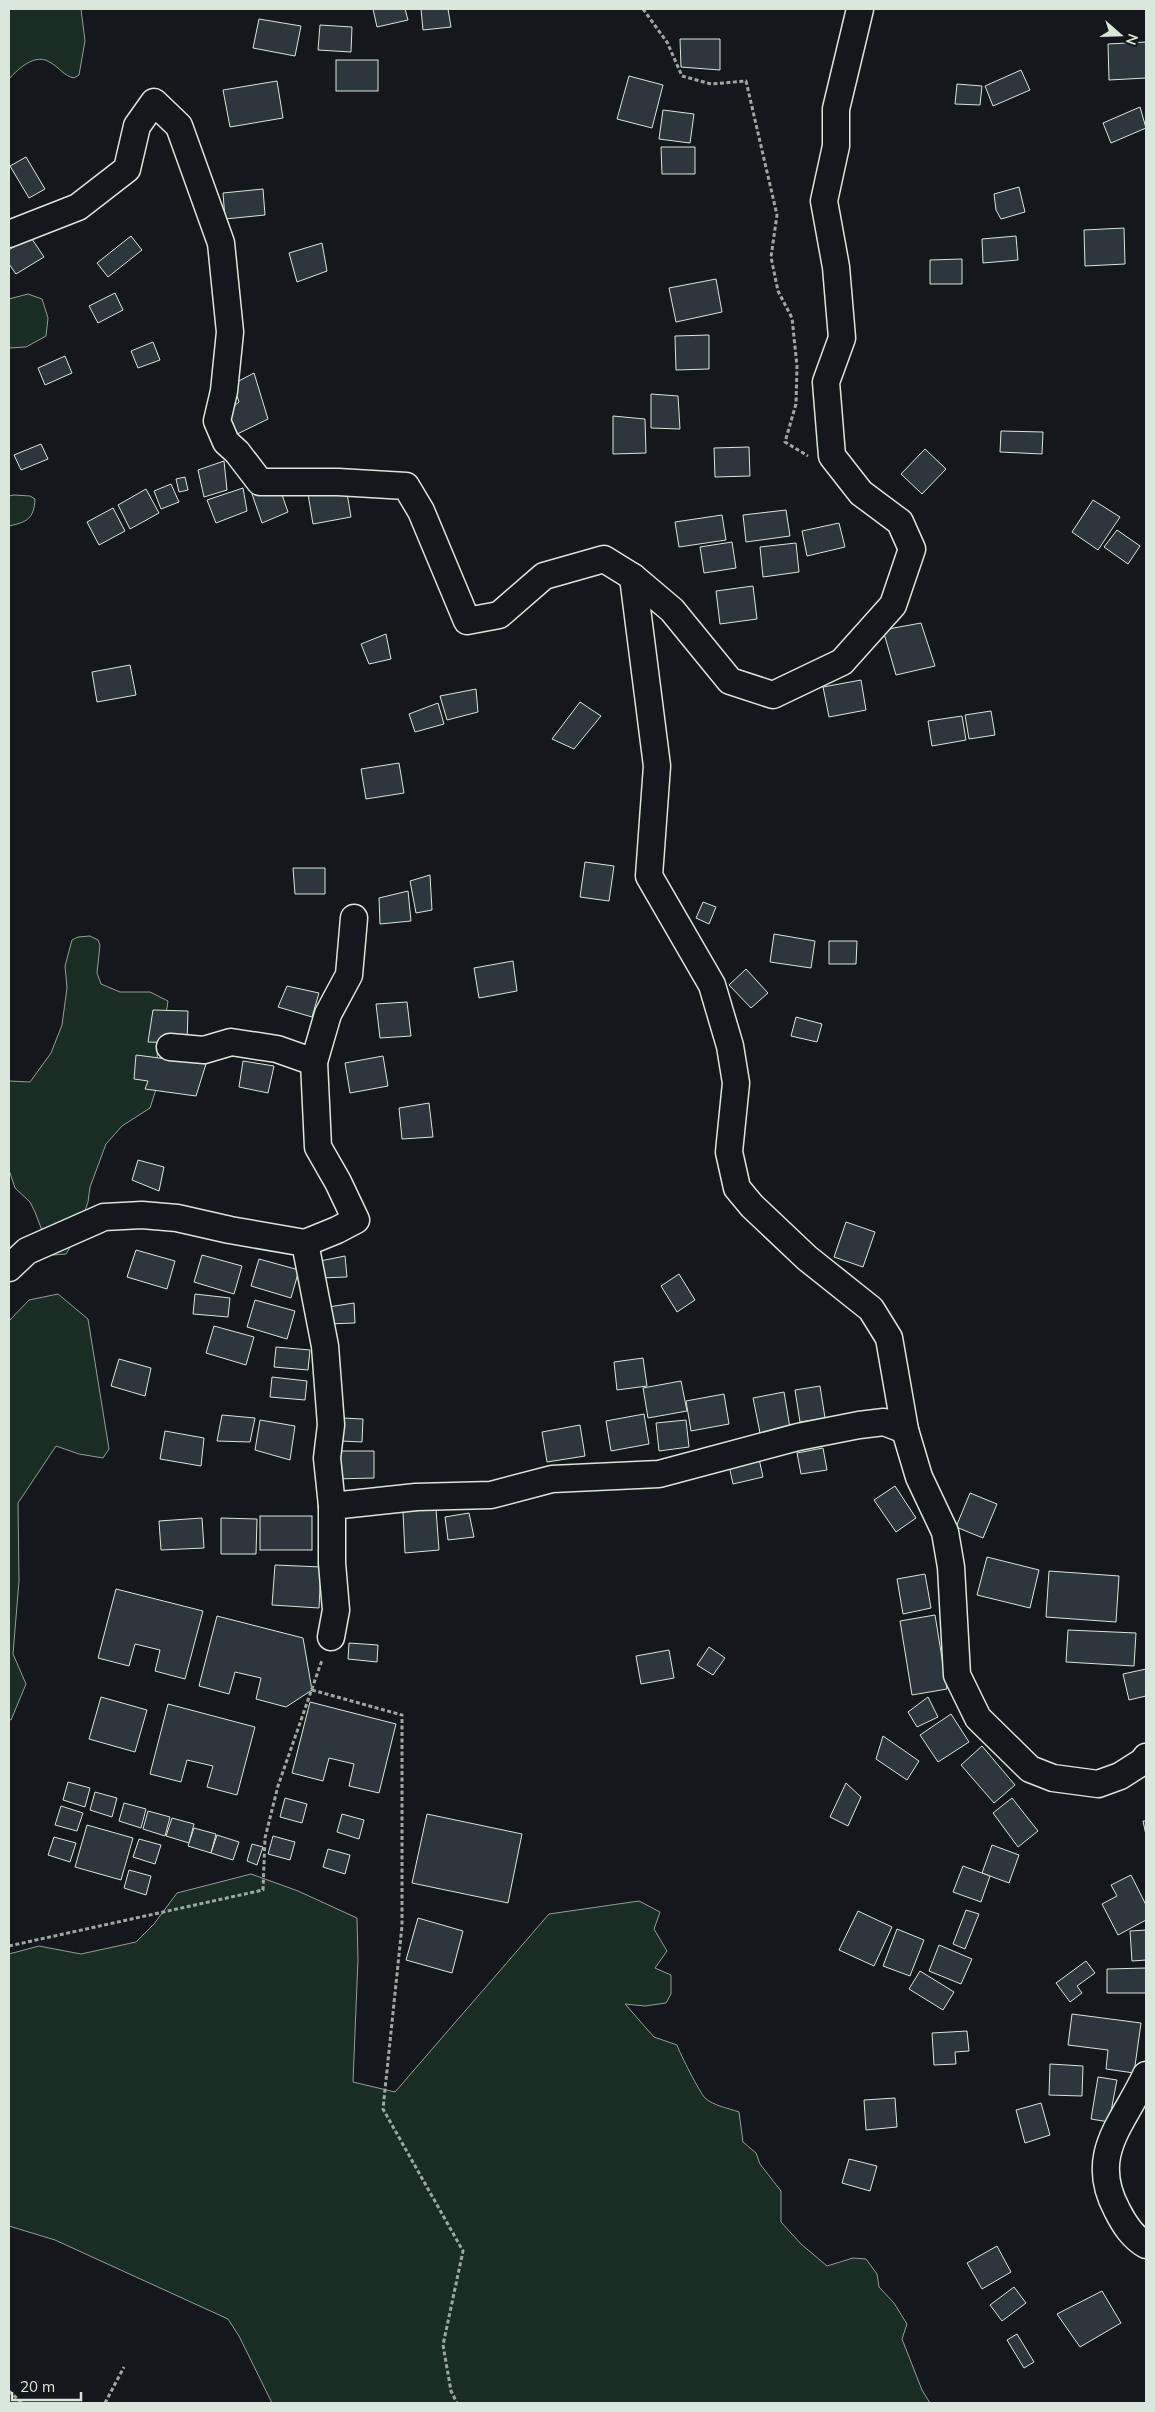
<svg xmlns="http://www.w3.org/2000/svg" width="1155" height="2412" viewBox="0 0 1155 2412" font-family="Mulish,sans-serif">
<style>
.green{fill:#1a2d24;stroke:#939e99}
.building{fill:#2c363c;stroke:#d8e6dc}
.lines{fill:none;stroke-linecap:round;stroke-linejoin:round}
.minor-casing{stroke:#d8e6dc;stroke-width:29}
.path{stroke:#9da8a2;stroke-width:3;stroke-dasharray:4 2.5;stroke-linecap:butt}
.minor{stroke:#14181c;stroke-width:26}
</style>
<rect width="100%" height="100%" fill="#14181c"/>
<g class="green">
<path d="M9,9H81L85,41L79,75L74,78C64,76 60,68 51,63C36,52 19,68 9,79Z"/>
<polygon points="28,294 42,299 48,318 46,336 26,347 9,348 9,299"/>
<path d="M14,495L30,496L35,499C34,519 27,522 9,526V496Z"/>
<polygon points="90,936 98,940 100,945 97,973 101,984 120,992 150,992 168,1001 165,1021 157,1044 158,1083 150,1108 122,1126 106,1144 90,1187 88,1202 76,1237 66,1254 53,1255 49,1249 35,1212 30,1202 15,1188 9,1170 9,1081 30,1082 51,1053 62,1025 67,988 65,966 72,940 78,937"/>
<polygon points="58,1294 88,1319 109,1449 103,1458 79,1454 56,1446 18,1503 19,1581 13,1654 26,1684 11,1720 9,1719 9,1321 29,1300"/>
<path d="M251,1874L298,1891L357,1918L358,1959L353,2082L395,2092L549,1914L639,1901L660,1912L654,1929L667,1951L655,1968L671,1975V1994L666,2003L645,2006L625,2004L654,2037L677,2045C680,2054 700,2093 705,2098C714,2106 728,2108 739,2112L743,2142L756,2153L760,2164L781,2191V2222L801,2244L827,2266L853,2258L866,2259L877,2274L879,2287L894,2303L907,2324L902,2339L922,2390L930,2403H272L239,2336L228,2319L55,2240L9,2226V1954L39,1946L81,1954L136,1942L154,1924L177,1893Z"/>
</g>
<g class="building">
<polygon points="373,9 405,9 408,20 377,27"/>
<polygon points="421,9 448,9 451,27 423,30"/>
<polygon points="259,19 301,26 295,56 253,48"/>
<polygon points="320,25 352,27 351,52 318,50"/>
<polygon points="680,39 720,39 720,70 681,67"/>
<polygon points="1146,42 1146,78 1109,80 1108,44"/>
<rect x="336" y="60" width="42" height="31"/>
<polygon points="1021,70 1030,90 993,106 985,86"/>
<polygon points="629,76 663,85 652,128 617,119"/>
<polygon points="277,81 283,118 230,127 223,90"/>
<polygon points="957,84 982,86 980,105 955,104"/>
<polygon points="1140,107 1146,128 1111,143 1103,123"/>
<polygon points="663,110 694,114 690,143 659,139"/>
<polygon points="661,147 695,147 695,174 662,174"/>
<polygon points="26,157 45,189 29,198 10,166"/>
<polygon points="1019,187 1025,212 1001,219 996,210 994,194"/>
<polygon points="263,189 265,215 225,219 223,193"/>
<polygon points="1124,228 1125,264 1085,266 1084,230"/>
<polygon points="30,236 44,257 16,274 9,264 9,250"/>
<polygon points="131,236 142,250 108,277 97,263"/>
<polygon points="1016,236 1018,260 983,263 982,239"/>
<polygon points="322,243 327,271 297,282 289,253"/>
<polygon points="962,259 962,284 930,284 930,260"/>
<polygon points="716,279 722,312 676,322 669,288"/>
<polygon points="115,293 123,310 98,323 89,306"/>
<polygon points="709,335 709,369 676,370 675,336"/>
<polygon points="153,342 160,360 138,368 131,351"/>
<polygon points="65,356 72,373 45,385 38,368"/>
<polygon points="254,373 268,419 229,438 220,417 239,402 233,384"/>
<polygon points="651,394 678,396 680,429 651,428"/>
<polygon points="613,416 645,419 646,453 613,454"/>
<polygon points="1001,431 1043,432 1042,454 1000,452"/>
<polygon points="41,444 48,459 21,470 14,455"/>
<polygon points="749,447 750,476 715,477 714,448"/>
<polygon points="925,449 946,469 922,494 901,474"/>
<polygon points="224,461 227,490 204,497 198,470"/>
<polygon points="185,477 188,490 179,492 176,479"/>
<polygon points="171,484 179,502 161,509 154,491"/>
<polygon points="279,486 288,512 262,523 252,494"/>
<polygon points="346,487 351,517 313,524 308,494"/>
<polygon points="243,488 247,511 216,523 207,500"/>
<polygon points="146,489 159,513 130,529 118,505"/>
<polygon points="1093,500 1120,517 1098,550 1072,532"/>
<polygon points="113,508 125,531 99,545 87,522"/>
<polygon points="786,510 790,536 746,542 743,515"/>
<polygon points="722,515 726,540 679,547 675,522"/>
<polygon points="839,523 845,547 807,556 802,531"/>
<polygon points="1117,530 1140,546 1128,564 1104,547"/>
<polygon points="732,542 736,568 704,573 700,547"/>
<polygon points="796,543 799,572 763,577 760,547"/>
<polygon points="753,586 757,619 720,624 716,591"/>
<polygon points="921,623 935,666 896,675 883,630"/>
<polygon points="386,634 391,659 369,664 361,644"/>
<polygon points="130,665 136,695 97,702 92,672"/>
<polygon points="861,680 866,710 829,717 823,687"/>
<polygon points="476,689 478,712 447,720 440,696"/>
<polygon points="580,702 601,716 574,749 552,739"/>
<polygon points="438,703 444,724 415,732 409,714"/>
<polygon points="991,711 995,735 969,739 965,715"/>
<polygon points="962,716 966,740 932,746 928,721"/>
<polygon points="399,763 404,793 366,799 361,769"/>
<polygon points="585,862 614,866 609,901 580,897"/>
<polygon points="293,868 325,868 325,894 295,894"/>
<polygon points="430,875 432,910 416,913 410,881"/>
<polygon points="408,891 411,921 380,924 379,898"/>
<polygon points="703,902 716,907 709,924 696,918"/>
<polygon points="774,934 815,941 811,968 770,962"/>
<polygon points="829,941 857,941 856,964 829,964"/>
<polygon points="513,961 517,991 479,998 474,968"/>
<polygon points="746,969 768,993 751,1008 729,985"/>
<polygon points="287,986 319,993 312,1017 278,1007"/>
<polygon points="407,1002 411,1036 380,1038 376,1004"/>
<polygon points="153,1010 188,1011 187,1043 148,1042"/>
<polygon points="796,1017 822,1024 817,1042 791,1036"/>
<polygon points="136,1055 206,1064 196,1096 145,1089 148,1081 134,1079"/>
<polygon points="383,1056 388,1086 350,1093 345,1063"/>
<polygon points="243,1061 274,1066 268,1093 239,1087"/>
<polygon points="429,1103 433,1137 402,1139 399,1108"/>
<polygon points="138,1160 164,1167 159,1191 132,1180"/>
<polygon points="846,1222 875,1232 863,1267 834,1257"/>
<polygon points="136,1250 175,1261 167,1289 127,1277"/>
<polygon points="202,1255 242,1266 234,1294 194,1282"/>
<polygon points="345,1256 347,1277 319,1278 320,1261"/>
<polygon points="259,1259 299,1270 291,1298 251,1286"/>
<polygon points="679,1274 695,1300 677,1312 661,1286"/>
<polygon points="195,1294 230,1298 228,1317 193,1314"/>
<polygon points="255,1300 295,1311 287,1339 247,1327"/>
<polygon points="354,1303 355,1323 327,1324 328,1307"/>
<polygon points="214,1326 254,1337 246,1365 206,1353"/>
<polygon points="276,1347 310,1350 308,1370 274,1367"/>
<polygon points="643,1358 647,1386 617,1390 614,1362"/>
<polygon points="119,1359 151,1368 145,1396 111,1386"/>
<polygon points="272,1377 307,1381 305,1400 270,1397"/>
<polygon points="681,1381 687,1411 648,1418 643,1388"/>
<polygon points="820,1386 825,1418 800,1422 795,1390"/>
<polygon points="784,1392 790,1428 760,1433 753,1398"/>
<polygon points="724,1394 729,1424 691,1431 686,1401"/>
<polygon points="644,1414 649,1444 611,1451 606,1421"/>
<polygon points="222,1415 255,1418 250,1442 217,1441"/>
<polygon points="342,1418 363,1419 362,1442 341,1441"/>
<polygon points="260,1420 295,1426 290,1460 255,1450"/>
<polygon points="686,1420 689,1447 659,1451 656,1423"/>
<polygon points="580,1425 585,1456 547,1462 542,1432"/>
<polygon points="165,1431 204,1438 201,1466 160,1459"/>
<polygon points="823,1448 827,1470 801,1474 797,1453"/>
<polygon points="334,1451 374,1451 374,1478 334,1479"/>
<polygon points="758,1454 763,1477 733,1484 728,1461"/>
<polygon points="895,1486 916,1518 896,1532 874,1500"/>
<polygon points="970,1493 997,1504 983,1538 956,1527"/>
<polygon points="436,1509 439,1550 405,1553 403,1512"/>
<polygon points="469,1513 474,1537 448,1540 445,1517"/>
<rect x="260" y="1516" width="52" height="34"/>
<polygon points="202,1518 204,1548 161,1550 159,1521"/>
<polygon points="221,1518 257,1519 256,1554 221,1554"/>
<polygon points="987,1557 1039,1570 1030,1608 977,1595"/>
<polygon points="275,1565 321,1567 319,1608 272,1605"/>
<polygon points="1049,1571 1119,1576 1116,1622 1046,1617"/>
<polygon points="925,1574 931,1608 903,1614 897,1579"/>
<polygon points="116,1589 203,1611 185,1679 155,1671 160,1650 135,1644 129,1666 98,1658"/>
<polygon points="935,1615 947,1689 912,1695 900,1621"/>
<polygon points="217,1616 303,1638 312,1690 286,1707 256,1699 261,1678 235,1672 229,1694 199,1686"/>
<polygon points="1068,1630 1136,1633 1134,1666 1066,1662"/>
<polygon points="349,1643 378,1645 377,1662 348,1659"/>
<polygon points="709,1647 725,1658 713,1675 697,1665"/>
<polygon points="669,1650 674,1678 641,1684 636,1656"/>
<polygon points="1146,1669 1146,1696 1129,1700 1123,1674"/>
<polygon points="101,1697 147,1710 135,1752 89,1739"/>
<polygon points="928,1697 938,1717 917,1727 908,1712"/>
<polygon points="310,1702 396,1724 379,1793 349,1786 354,1764 329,1758 323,1781 292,1773"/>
<polygon points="168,1704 255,1727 237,1795 207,1787 213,1766 187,1760 181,1782 150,1774"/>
<polygon points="951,1714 969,1742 938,1762 920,1735"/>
<polygon points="883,1736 919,1761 907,1780 876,1759"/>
<polygon points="982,1746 1015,1785 994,1803 961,1765"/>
<polygon points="68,1782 90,1788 85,1807 63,1800"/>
<polygon points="846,1783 861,1797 848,1826 830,1817"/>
<polygon points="95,1792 117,1798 112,1817 90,1810"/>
<polygon points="285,1798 307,1804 302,1823 280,1817"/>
<polygon points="1012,1798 1038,1831 1018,1847 993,1813"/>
<polygon points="124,1803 146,1809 141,1828 119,1821"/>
<polygon points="61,1806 83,1813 77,1831 55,1825"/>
<polygon points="148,1811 170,1817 165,1836 143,1829"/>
<polygon points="342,1814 364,1820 359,1839 337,1832"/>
<polygon points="427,1814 522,1834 508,1903 412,1883"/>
<polygon points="172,1818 194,1824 189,1843 166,1836"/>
<polygon points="1143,1821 1146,1821 1146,1835"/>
<polygon points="87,1825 133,1838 121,1880 75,1867"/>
<polygon points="194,1828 216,1834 211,1853 188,1846"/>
<polygon points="217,1835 239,1842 233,1860 211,1853"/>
<polygon points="273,1836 295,1842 290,1860 268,1854"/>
<polygon points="54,1837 76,1843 70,1862 48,1855"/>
<polygon points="139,1839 161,1845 155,1864 133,1857"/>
<polygon points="252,1844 263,1847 257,1865 247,1861"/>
<polygon points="992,1845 1019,1855 1009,1883 982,1873"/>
<polygon points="328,1849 350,1855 345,1874 323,1867"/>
<polygon points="963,1866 990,1876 981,1902 953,1892"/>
<polygon points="129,1870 151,1876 146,1895 124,1888"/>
<polygon points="1131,1875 1146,1905 1146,1920 1118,1935 1102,1904 1117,1896 1111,1885"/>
<polygon points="966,1910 979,1914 965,1949 953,1944"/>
<polygon points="858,1911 892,1927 874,1966 839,1950"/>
<polygon points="418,1918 463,1931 452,1973 406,1960"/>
<polygon points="897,1929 924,1940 910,1976 883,1966"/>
<polygon points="1146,1930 1146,1960 1132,1961 1130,1931"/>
<polygon points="939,1945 972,1959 961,1984 929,1971"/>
<polygon points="1086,1961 1095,1973 1077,1986 1082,1993 1070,2002 1056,1983"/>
<polygon points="1146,1968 1146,1993 1107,1993 1107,1969"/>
<polygon points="920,1971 954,1992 943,2010 909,1989"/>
<polygon points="1072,2014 1141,2023 1134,2073 1106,2069 1108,2050 1068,2045"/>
<polygon points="967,2031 969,2051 955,2052 956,2064 934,2065 932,2033"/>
<polygon points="1050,2064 1083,2066 1082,2096 1049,2095"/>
<polygon points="1098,2077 1117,2080 1109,2122 1091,2119"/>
<polygon points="895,2098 897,2127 866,2130 864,2100"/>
<polygon points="1041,2103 1050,2135 1025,2143 1016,2110"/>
<polygon points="849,2159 877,2166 870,2191 842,2183"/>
<polygon points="997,2246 1011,2272 982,2289 967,2263"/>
<polygon points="1014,2287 1026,2303 1002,2321 990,2305"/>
<polygon points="1102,2291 1121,2323 1080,2347 1057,2314"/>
<polygon points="1017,2334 1034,2362 1024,2368 1007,2340"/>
</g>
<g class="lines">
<g class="minor-casing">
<g id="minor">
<polyline points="860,9 836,109 836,146 824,201 836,267 842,338 826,382 832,456 861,493 900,522 912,549 893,605 842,662 773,695 730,681 672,610 633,577 657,766 649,876 712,985 730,1046 736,1083 729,1152 737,1188 752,1206 807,1258 871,1309 889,1338 905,1430 919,1477 945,1532 951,1567 957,1675 978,1718 1030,1769 1053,1778 1098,1784 1120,1776 1142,1762 1146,1757"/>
<polyline points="9,234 78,207 127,169 137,126 154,102 179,126 221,243 230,332 224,391 217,421 226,442 237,452 260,482 338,482 406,486 421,511 467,621 499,615 544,576 604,559 633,577"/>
<polyline points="170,1047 204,1050 231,1042 277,1049 314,1062"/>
<polyline points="305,1243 337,1230 356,1220 338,1182 318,1147 314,1062 328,1014 349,975 354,918"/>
<polyline points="9,1268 27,1251 104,1217 142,1215 177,1218 230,1230 305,1243 325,1346 331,1425 327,1458 332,1506"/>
<polyline points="331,1637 336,1610 332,1563 332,1506 416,1497 491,1495 552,1479 659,1474 798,1437 859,1425 884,1422 905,1430"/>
<path d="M1146,2075C1124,2123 1087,2154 1117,2210C1124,2224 1132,2237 1146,2245"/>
</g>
</g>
<g class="path">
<polyline points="643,9 667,42 682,76 711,84 746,81 777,215 771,257 778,291 792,318 797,366 796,404 785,442 808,456"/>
<polyline points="312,1690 402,1715 402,1926 383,2109 463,2251 443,2345 451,2391 457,2403"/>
<polyline points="9,1946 263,1890 265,1838 278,1786 322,1660"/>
<polyline points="9,2391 22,2403"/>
<polyline points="105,2403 124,2367"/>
</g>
<use href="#minor" class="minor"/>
</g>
<rect width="1155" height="2412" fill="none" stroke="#d8e6dc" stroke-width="20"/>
<g transform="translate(1120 35) rotate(110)" stroke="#14181c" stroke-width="4" paint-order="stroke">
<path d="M0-4L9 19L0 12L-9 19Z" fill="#d8e6dc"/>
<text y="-8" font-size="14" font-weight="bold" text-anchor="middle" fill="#d8e6dc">N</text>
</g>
<path d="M12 2392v8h69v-8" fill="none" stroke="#d8e6dc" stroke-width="2.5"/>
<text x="20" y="2392" font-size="15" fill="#d8e6dc" stroke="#14181c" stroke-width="4" paint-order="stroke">20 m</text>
</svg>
